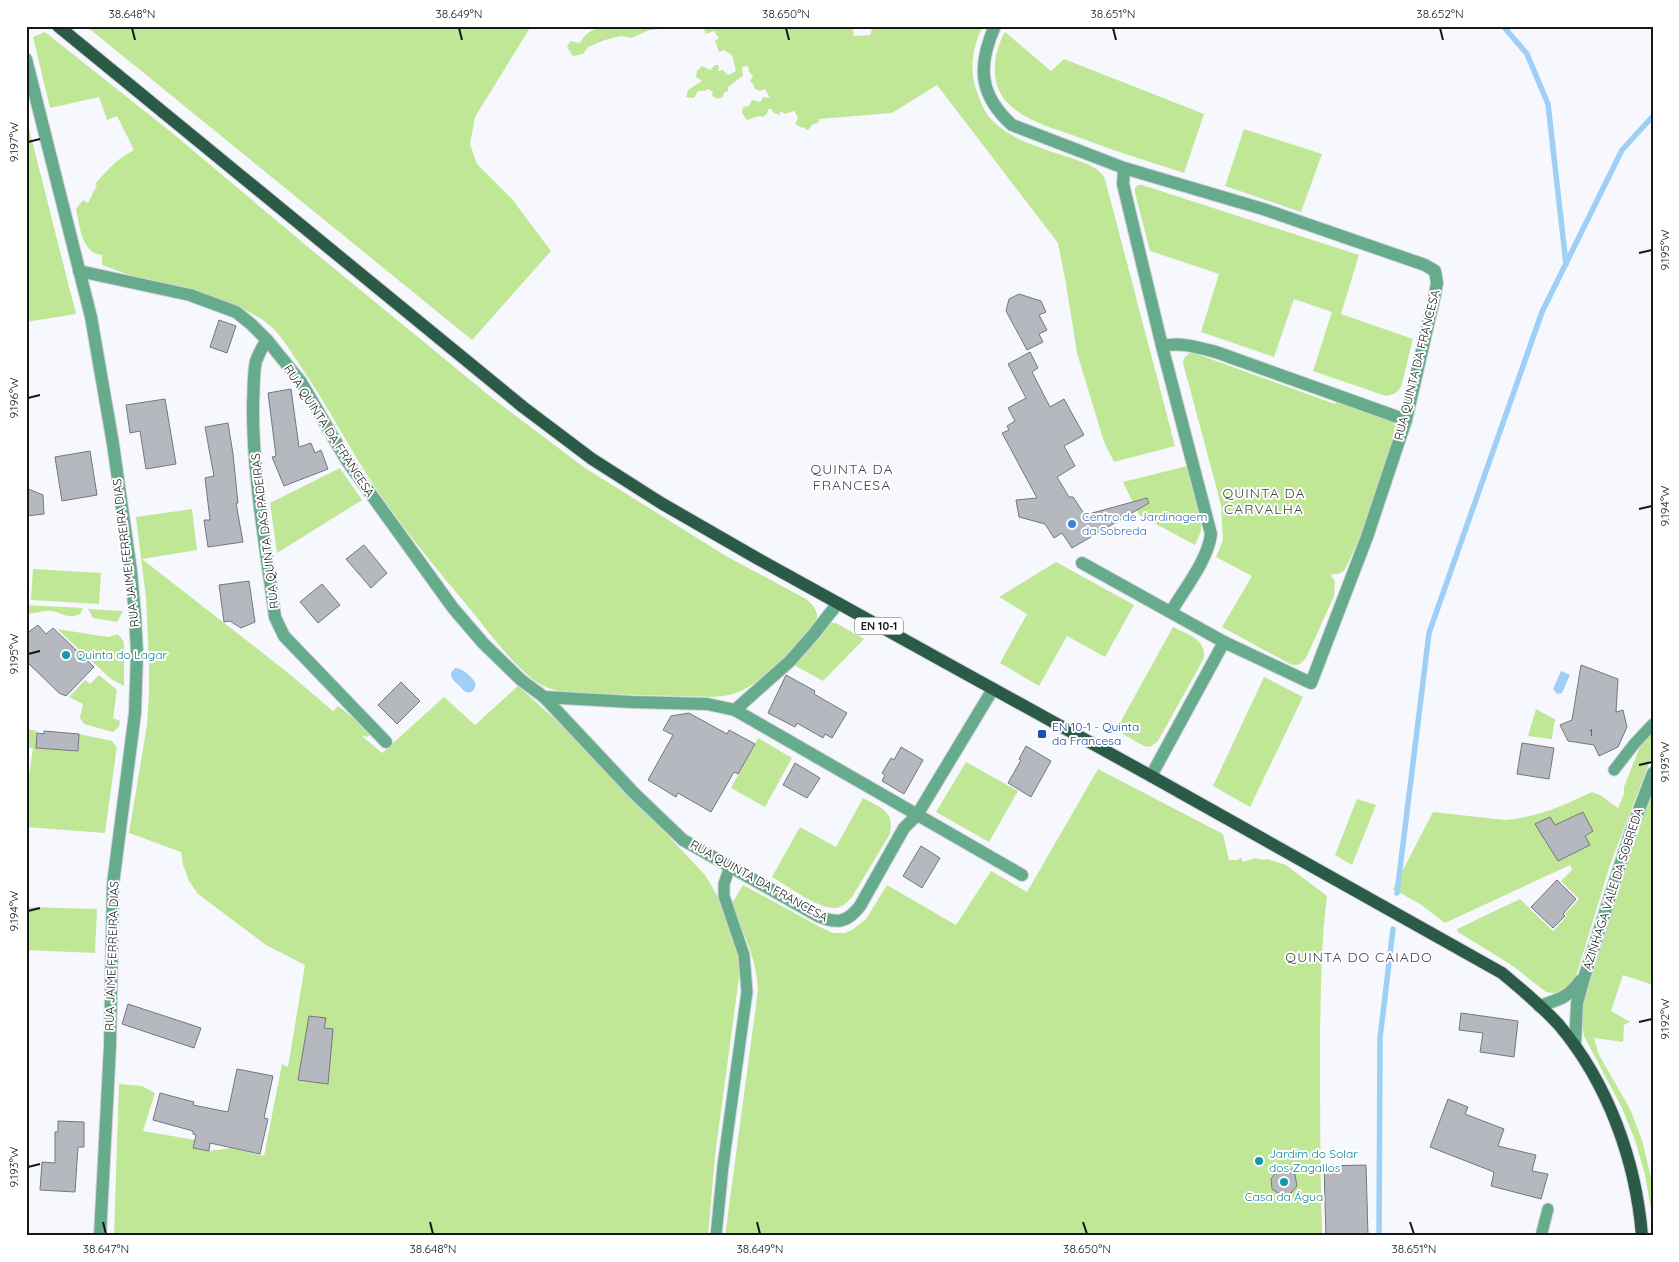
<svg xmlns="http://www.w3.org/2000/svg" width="1679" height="1262" viewBox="0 0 1679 1262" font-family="Quicksand,sans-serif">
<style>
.green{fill:#c0e795}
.water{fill:#9ecff6}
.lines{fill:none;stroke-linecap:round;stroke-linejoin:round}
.stream{stroke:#9ecff6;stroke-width:5.5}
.building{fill:#b6b8bf;stroke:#74777d}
.service-casing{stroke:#d2d4d9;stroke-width:13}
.minor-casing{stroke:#d2d4d9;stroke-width:14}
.tertiary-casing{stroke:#d2d4d9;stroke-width:14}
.primary-casing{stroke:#d2d4d9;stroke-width:14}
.service{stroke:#67ab8d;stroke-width:11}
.minor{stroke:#67ab8d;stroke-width:12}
.tertiary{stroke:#67ab8d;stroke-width:12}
.primary{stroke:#2b5a46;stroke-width:12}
.ticks{fill:none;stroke:#161719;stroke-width:2}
.shop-dot{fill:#3f7fe0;stroke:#fff;stroke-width:2}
.culture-dot{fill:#0f9aa8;stroke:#fff;stroke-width:2}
.transit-dot{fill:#1a4fb4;stroke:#fff;stroke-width:2}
.labels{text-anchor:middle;stroke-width:4;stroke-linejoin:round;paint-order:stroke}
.number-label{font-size:10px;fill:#3e3f42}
.shield{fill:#fff;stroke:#5c5d5e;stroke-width:1}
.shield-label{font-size:11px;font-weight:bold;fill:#161719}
.street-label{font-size:12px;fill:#161719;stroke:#fff}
.shop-label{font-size:12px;fill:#366cbe;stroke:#fff;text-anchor:start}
.culture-label{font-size:12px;fill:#0d838f;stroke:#fff;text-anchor:start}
.transit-label{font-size:12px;fill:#164399;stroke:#fff;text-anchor:start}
.neighbourhood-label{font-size:14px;letter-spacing:1px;fill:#44464c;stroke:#fff}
.neatline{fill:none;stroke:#161719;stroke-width:2}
.ticks-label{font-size:12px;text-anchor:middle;fill:#161719}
</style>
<rect width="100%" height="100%" fill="#f6f8fe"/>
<g class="green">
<polygon points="86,26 531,26 475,117 470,144 477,164 512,199 551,251 472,340"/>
<path d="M606,26H663L660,29L650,30L631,38L621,36L605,40L588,47L583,54L573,56L567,47L570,41L580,43C586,31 594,29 606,26Z"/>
<path d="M696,26H822L826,29L829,26H852L854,36L870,35L872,29L870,26H983C973,45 969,69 976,89C979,98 983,109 989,117C1010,141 1045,149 1074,159C1087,164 1099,167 1105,179L1175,446L1114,462L1104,442L1077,353L1066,284L1058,243L937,85L892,113L819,119L818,123L813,124L809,129L806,130L804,127L802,128L795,124L798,118L794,111L785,114L780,111V115L774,113L771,109H768L767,114L763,117L759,116L747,120L742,113L743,107L749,106L752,100L760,102L763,97L770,98L765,89L760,91L755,89L753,84L750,81L753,76L749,72L748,66L742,67L743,76C737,79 734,84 728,87V91L723,93L724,96L718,99L712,96L713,92L708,89L705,91H698L694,98L686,97L688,90L702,81L696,77L697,71L702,66L710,70L715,65H719L718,71L723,70L728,75L736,71L732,55L724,50L719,52L715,41L719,38L714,31L706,34L703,27Z"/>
<path d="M45,32L171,132L314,252L496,401L585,468L726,556L806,599C812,604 818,610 817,618C813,636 760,682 743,690C734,695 723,696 713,697L568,693C554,690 541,687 530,677C509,660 492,636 475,615C441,574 406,533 377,490C350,450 328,406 301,367C291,352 282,336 269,325C241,301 194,295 159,285C140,279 121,272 102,265V255C81,253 80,226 76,209L83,200L88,203L97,185L95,184C107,170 118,158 134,150L117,116L107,120L99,97L50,108L33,37Z"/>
<path d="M1005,32L1051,71L1064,59L1204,114L1184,173C1148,161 1111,150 1075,136C1052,128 1022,120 1005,100C989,81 994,51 1005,32Z"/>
<polygon points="26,117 76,314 26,322"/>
<polygon points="1244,129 1322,154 1301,212 1225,186"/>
<path d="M1138,185H1142L1359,255L1341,314L1413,339L1401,387C1397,393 1393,395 1386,396L1313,371L1332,312L1294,299L1274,357L1201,332L1219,274L1150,251L1135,193V188Z"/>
<path d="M1190,353H1194L1335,404L1337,400L1393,420L1397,432L1361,536L1344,571L1338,574H1332L1331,576L1335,581L1334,596L1307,656C1303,662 1300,666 1292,665L1222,627L1252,576L1216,557L1223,540L1221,505L1183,363L1184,358Z"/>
<polygon points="1187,466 1201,525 1201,531 1195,545 1139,515 1123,482"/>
<polygon points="340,468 362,500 277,553 270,503"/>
<path d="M192,509L197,550L142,559L287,672L333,711L338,706L364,726L370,735L367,737L361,735L382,753L444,697L475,725L518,686L577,739L705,875C724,904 736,935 740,970L715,1156L708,1236H114L119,1084L142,1086L155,1093L143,1131L195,1140L193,1148L209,1151L231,1148L264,1156L282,1064L288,1067L305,965L266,945L198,894L189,881L183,865L181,852L129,833L147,725L149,693V660L146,598L136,517Z"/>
<polygon points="1056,562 1134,605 1105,657 1067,636 1039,686 1000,663 1027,614 999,597"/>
<polygon points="33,569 101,573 99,604 31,600"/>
<path d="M26,605L83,608L80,614C67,620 62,612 51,611C45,610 33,614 26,614Z"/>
<polygon points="88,609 123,611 117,622 93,618"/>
<polygon points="831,623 836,623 864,639 823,681 794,665"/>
<path d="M1173,627C1187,634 1206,639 1204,658L1158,741L1150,747L1144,746L1116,730Z"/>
<polygon points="57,629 108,637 118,634 124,642 124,686 111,679"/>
<polygon points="99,675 117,690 113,718 120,721 119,727 113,732 84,724 80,718 83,704 69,697 85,680 90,684"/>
<polygon points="1264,677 1303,697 1250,807 1213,786"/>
<polygon points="1536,709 1556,720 1554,723 1552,739 1528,736"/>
<polygon points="26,729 37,731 36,748 77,751 79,734 112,741 117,748 116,753 105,833 26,827 26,795 33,749 26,746"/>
<path d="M1653,732V753L1610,865L1577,973L1574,982L1558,994L1546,992L1513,966L1458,932L1457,929L1520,899L1553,931L1567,916L1565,914L1579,899L1561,881L1572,870L1570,865L1445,923L1420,904L1393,889L1433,812L1505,820C1535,818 1565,805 1592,792L1600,795L1618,808L1624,794V787L1641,744Z"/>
<polygon points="758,738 792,758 765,807 731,788"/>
<polygon points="966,762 1018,791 989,842 936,812"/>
<path d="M1098,769L1223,834L1229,860H1237L1241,858L1243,862L1255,858L1262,860L1268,859L1286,865L1327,896C1321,942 1321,988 1320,1034C1320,1101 1320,1168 1322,1236H725L758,990C757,959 743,932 731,905L743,885L824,929L833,933H845L852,930L866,919L887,885L956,925L991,871L1027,892Z"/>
<polygon points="1653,790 1653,985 1623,975 1611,1011 1630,1022 1624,1025 1623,1042 1594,1038 1598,1053 1630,1109 1642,1140 1653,1186 1653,1221 1645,1175 1635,1140 1622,1108 1584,1036 1582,1022 1583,1005 1610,913"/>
<path d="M863,798C880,807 895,811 890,834L852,897C848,902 842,907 836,908C820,910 786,885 772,877L800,827L836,847Z"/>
<polygon points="1357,799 1376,805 1352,865 1335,855"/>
<polygon points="26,907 97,909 95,953 26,950"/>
</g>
<g class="water">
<path d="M455,668C462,668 471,676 475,682C477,688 472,694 466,692C464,691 461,688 460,686C455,682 451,679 451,673Z"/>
<polygon points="1561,671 1570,675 1562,693 1557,694 1553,689"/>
</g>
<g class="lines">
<g class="stream">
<polyline points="1503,26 1527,54 1548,104 1566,264"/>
<polyline points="1397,893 1429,633 1542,312 1622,150 1653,116"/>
<polyline points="1379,1236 1380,1038 1393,929"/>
</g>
</g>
<g class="building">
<polygon points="1019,294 1041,301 1046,312 1039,315 1047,330 1039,334 1043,342 1027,350 1006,311 1009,299"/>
<polygon points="219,320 236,326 227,353 210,347"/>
<polygon points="1030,352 1038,368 1032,372 1050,407 1064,399 1084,435 1064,446 1075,466 1057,477 1069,497 1073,497 1085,515 1147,498 1149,503 1072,548 1062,533 1054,538 1045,524 1019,517 1016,500 1037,498 1002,433 1009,430 1007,426 1015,421 1008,408 1026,398 1008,364"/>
<polygon points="291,389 299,447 311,443 315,453 321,450 328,469 284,486 272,457 276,456 268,393"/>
<polygon points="165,399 176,464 146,469 140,431 130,433 126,405"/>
<polygon points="228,423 233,454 238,503 236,503 243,542 208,547 204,520 210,520 205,478 214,476 205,427"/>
<polygon points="90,451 97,495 62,501 55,457"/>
<polygon points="26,488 43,495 44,514 26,516"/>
<polygon points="364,545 387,573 371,588 346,559"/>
<polygon points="249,581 255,622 241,628 230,621 224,622 219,585"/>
<polygon points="322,584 340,605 318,623 300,602"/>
<polygon points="38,625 46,634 53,628 94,667 66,696 59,693 26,661 26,634"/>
<polygon points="1581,665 1618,679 1616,712 1623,710 1627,727 1618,747 1599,756 1594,745 1568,741 1560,725 1572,720"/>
<polygon points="786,675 815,691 814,694 847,713 832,738 825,734 823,738 797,723 795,727 768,713"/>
<polygon points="401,682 420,701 397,724 378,705"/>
<polygon points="689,713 727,734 729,730 755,744 738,774 734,772 711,812 678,793 676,797 648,780 673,735 663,730 671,716"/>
<polygon points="44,731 79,734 78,751 36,748 37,733 44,734"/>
<polygon points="1522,743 1554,748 1549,779 1517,774"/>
<polygon points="1026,746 1051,761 1031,797 1008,783 1021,760 1019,759"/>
<polygon points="901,747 923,760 904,794 882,781 885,775 882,773 891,758 894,760"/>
<polygon points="795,763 820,778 807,798 783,785"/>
<polygon points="1583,812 1593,831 1585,836 1590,845 1558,861 1535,824 1550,817 1555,825"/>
<polygon points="921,846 940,858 922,888 903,876"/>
<polygon points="1557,880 1576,899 1563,914 1565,916 1553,928 1531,907"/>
<polygon points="128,1004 201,1028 194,1048 122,1024"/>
<polygon points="1461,1013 1518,1021 1514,1057 1480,1052 1483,1033 1459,1030"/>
<polygon points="309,1016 326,1018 324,1028 333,1029 328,1084 298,1080"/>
<polygon points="237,1069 273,1076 264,1118 268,1119 260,1154 210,1143 209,1151 193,1148 196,1135 193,1134 193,1131 153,1120 160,1093 194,1102 193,1105 228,1112"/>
<polygon points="1448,1099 1468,1107 1465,1114 1504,1129 1498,1146 1536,1155 1532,1171 1548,1174 1541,1199 1491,1186 1494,1172 1430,1147"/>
<polygon points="58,1121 84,1122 84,1147 78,1147 75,1192 40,1190 42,1162 55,1163 55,1132 58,1132"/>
<polygon points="1366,1165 1368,1236 1326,1236 1324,1166"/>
<polygon points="1294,1169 1297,1186 1291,1193 1281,1195 1272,1189 1271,1179 1277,1171"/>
</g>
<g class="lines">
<g class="service-casing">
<g id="service">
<polyline points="1614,770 1635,743 1653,724"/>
<polyline points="716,1236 723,1166 747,992 744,955 724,896 724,884 730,866"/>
<polyline points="1541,1236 1548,1209"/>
</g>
</g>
<g class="minor-casing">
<g id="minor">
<path d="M995,26C977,66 979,95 1012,125L1124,168L1263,209L1425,265L1435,271L1437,283L1435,294L1406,420L1367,537L1311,683L1224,642L1082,563"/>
<path d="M1124,168L1123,184L1162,346L1211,534C1208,560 1184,589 1171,612"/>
<polyline points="79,271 190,295 236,312 251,324 267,340 301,382 347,461 453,608 483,643 521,680 544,697 632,702 707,704 735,710 1022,875"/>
<path d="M267,340C262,347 259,353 256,361C253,374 254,389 253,403C252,472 266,548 275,617L284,636L386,742"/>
<path d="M1162,346C1181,342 1197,347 1216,352L1406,420"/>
<path d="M544,697L634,793L683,840L818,916C837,924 847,923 860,906L904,828L917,815L993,689"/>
<polyline points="735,710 790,661 813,635 838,603"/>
<polyline points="1151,776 1224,642"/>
<path d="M1539,1006C1558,1000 1568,998 1580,981"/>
<polyline points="1575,1046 1577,1003 1584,978 1631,831 1653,773"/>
</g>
</g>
<g class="tertiary-casing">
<polyline id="tertiary" points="26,59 91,317 113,444 131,571 135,615 137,653 135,713 113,884 110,1046 100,1236"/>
</g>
<g class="primary-casing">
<path id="primary" d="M58,26L523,407L592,459L661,503L760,560L1151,776L1502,973C1522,990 1542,1006 1559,1025C1608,1083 1636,1161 1642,1236"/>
</g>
<use href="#service" class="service"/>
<use href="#minor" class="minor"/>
<use href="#tertiary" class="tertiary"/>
<use href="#primary" class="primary"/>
</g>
<path class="ticks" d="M132,28L135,40M459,28L462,40M786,28L789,40M1113,28L1116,40M1440,28L1443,40M28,142L40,139M1639,253L1652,250M28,398L40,395M1639,509L1652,506M28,654L40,651M1639,765L1652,762M28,911L40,908M1639,1022L1652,1019M28,1167L40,1164M103,1222L106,1234M430,1222L433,1234M757,1222L760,1234M1083,1222L1087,1234M1410,1222L1414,1234"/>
<circle class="shop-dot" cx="1072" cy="524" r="5"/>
<g class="culture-dot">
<circle cx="66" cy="655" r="5"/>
<circle cx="1259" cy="1161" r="5"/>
<circle cx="1284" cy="1182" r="5"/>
</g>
<rect class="transit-dot" x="1037" y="729" width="10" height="10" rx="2.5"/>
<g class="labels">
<g class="number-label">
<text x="1591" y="736">1</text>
</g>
<rect class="shield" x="855" y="617.5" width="48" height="17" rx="4"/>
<g class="shield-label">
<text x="879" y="630">EN 10-1</text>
</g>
<g class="street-label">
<text transform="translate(1417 365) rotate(-76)" y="4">RUA QUINTA DA FRANCESA</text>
<text transform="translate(329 431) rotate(57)" y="4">RUA QUINTA DA FRANCESA</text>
<text transform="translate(265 531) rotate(-97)" y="4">RUA QUINTA DAS PADEIRAS</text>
<text transform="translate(126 553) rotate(-97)" y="4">RUA JAIME FERREIRA DIAS</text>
<text transform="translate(759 881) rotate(29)" y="4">RUA QUINTA DA FRANCESA</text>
<text transform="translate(1613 889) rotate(-72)" y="4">AZINHAGA VALE DA SOBREDA</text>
<text transform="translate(112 956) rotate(-88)" y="4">RUA JAIME FERREIRA DIAS</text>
</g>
<g class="shop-label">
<text x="1082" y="521">Centro de Jardinagem<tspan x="1082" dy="14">da Sobreda</tspan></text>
</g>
<g class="culture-label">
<text x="76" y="659">Quinta do Lagar</text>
<text x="1269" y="1158">Jardim do Solar<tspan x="1269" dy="14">dos Zagallos</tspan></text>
<text x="1284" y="1201" text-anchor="middle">Casa da Água</text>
</g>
<g class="transit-label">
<text x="1052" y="731">EN 10-1 - Quinta<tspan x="1052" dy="14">da Francesa</tspan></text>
</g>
<g class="neighbourhood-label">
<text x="852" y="474">QUINTA DA<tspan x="852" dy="16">FRANCESA</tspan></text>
<text x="1264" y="498">QUINTA DA<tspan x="1264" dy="16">CARVALHA</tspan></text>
<text x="1359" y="962">QUINTA DO CAIADO</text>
</g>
</g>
<rect width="1679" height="1262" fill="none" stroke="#ffffff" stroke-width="55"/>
<rect x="28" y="28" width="1624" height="1206" class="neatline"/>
<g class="ticks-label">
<text x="132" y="18">38.648°N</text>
<text x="459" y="18">38.649°N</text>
<text x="786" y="18">38.650°N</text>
<text x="1113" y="18">38.651°N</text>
<text x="1440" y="18">38.652°N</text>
<text transform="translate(14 142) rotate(-90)" y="4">9.197°W</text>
<text transform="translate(1665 250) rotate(-90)" y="4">9.195°W</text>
<text transform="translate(14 398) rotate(-90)" y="4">9.196°W</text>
<text transform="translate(1665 506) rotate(-90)" y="4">9.194°W</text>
<text transform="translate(14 654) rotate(-90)" y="4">9.195°W</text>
<text transform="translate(1665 762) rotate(-90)" y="4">9.193°W</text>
<text transform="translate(14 911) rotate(-90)" y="4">9.194°W</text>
<text transform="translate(1665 1019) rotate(-90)" y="4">9.192°W</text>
<text transform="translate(14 1167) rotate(-90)" y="4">9.193°W</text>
<text x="106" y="1253">38.647°N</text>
<text x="433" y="1253">38.648°N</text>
<text x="760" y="1253">38.649°N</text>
<text x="1087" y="1253">38.650°N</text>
<text x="1414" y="1253">38.651°N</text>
</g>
</svg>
